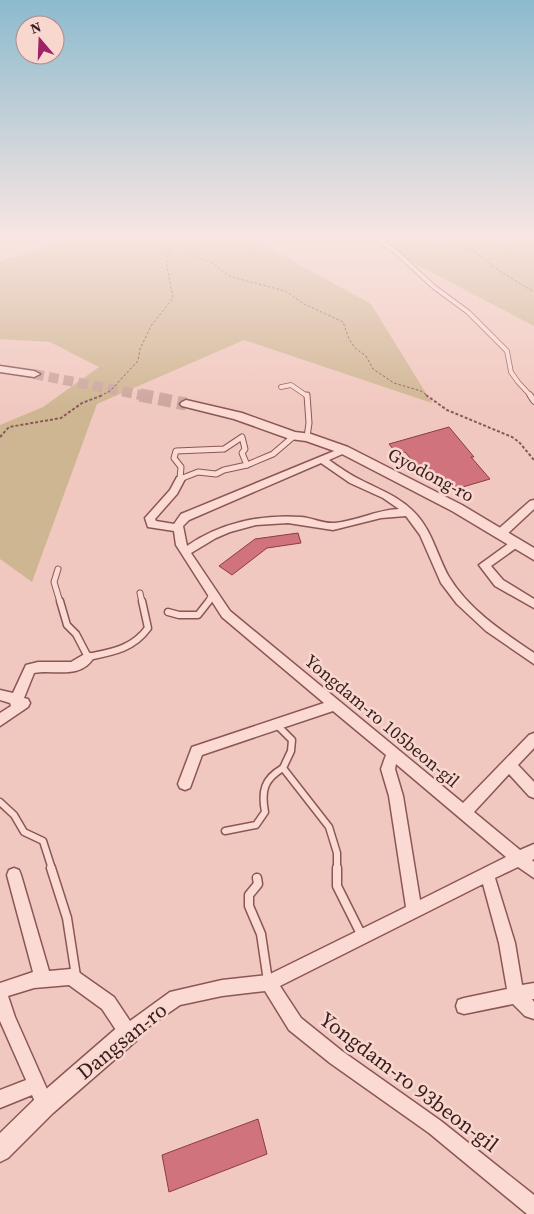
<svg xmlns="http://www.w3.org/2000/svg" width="534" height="1214" viewBox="0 0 534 1214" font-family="'Source Serif 4',serif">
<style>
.green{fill:#cfb693}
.building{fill:#d1737d;stroke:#8b3b45}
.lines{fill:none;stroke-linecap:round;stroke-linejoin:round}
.tertiary-tunnel-far1{stroke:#cca69f;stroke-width:10;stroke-dasharray:10 5;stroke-linecap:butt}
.tertiary-tunnel{stroke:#cca69f;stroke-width:13;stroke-dasharray:13 6;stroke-linecap:butt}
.service-far3-casing{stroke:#8b5756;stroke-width:5.5}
.service-far2-casing{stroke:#8b5756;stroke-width:7}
.service-far1-casing{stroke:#8b5756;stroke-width:9}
.service-casing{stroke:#8b5756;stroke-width:11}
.minor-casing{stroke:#8b5756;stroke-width:3}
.tertiary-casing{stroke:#8b5756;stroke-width:3}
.path-far1{stroke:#8b5756;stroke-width:1;stroke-dasharray:2.5 2;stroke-linecap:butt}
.path{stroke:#8b5756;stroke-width:2;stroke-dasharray:3 2;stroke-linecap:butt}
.service-far3{stroke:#fbdad3;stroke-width:4}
.service-far2{stroke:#fbdad3;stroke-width:5}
.service-far1{stroke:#fbdad3;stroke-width:6}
.service{stroke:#fbdad3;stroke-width:8}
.minor{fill:#fbdad3;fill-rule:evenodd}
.tertiary{fill:#fbdad3;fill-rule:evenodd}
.labels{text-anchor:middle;stroke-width:5;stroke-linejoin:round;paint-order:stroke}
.street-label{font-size:18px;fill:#391c1d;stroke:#f8d7cf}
.near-street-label{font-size:21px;fill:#391c1d;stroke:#f8d7cf}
</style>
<rect width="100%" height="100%" fill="#f1c8bf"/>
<g class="green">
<polygon points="54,237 249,237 371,304 432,403 244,340 97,404 32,582 0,559 0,425 43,407 99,367 50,342 0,339 0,261 48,247"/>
<polygon points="373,237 534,237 534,326 381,246"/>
</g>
<g class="building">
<polygon points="449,427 474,457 471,457 490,479 449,491 431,469 422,472 405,452 397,454 389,444"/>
<polygon points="298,533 301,543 267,548 232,575 219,566 255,539"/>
<polygon points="258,1119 267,1154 169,1192 162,1155"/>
</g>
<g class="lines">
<polyline class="tertiary-tunnel-far1" points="34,374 146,396"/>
<polyline class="tertiary-tunnel" points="140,395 186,404"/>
<g class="service-far3-casing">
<g id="service-far3">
<polyline points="374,237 396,252 434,287 468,312 507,351 511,372 518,382 531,396"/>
<polyline points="281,387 291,385 307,396"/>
</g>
</g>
<g class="service-far2-casing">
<g id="service-far2">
<polyline points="307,395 309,423 307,437"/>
<polyline points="530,395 534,401"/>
<polygon points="242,437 245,449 242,453 247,465 224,470 216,474 198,472 180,479 181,467 174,458 176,451 224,449"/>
<polyline points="247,465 273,454 294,436"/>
<polyline points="58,569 54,582 60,602"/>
<polyline points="140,593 142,602"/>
<polyline points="208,602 212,594"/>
</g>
</g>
<g class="service-far1-casing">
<g id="service-far1">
<path d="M60,601L67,625L76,634L88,657C112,652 133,649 148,628L142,601"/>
<polyline points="168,612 179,615 198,615 209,601"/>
<polyline points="277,725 292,740 291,751 283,768 329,827 337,853 337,869"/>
<polyline points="0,802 14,815 24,832 43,841 52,869"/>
<path d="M225,831L256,825L265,812C261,791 264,779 283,768"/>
</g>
</g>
<g class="service-casing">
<g id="service">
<polyline points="51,868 67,918 76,976"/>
<polyline points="337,868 337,886 362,936"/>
<polyline points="257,878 258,884 249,895 249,906 261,934 268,981"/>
</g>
</g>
<g class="minor-casing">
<g id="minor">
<path d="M344,447L347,448V452L329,460C339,467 350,475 361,480C380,490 398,496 413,511C432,529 437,556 449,577C469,610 503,632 534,653V664L486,631L457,604L441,583L420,535L406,516L381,518L333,530L288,523L256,525L230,532L216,538L191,553L230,611L463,803L529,735L534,733V748L518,765L534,782V798L529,796L509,774L474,812L520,850L534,844V859L532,860L534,862V878L518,867L495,878L515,943L522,985L534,983V999H532L534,1002V1019L525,1016L513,1004L464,1014L458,1012L456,1006L458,1000L464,998L507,989L499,943L483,884L280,986L301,1018L342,1051L441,1121L534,1195V1214H527L429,1133L330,1063L289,1030L265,991L222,996L180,1005L128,1041L122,1039L102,1009L69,985L34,988L8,996L15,1017L54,1105L51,1111L45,1114L39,1111L32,1095L0,1108V1090L26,1080L0,1021V983L33,972L7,875L9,870L14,868L19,870L21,875L49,971L71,969L77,971L114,997L130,1021L170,992L222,980L268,975L406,907L389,796L381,769L386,755L333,711L202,755L190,788L185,790L180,788L178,784L192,747L324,703L222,617L176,545L174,531L148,527L145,518L170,490L177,477H183L185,479L177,494L155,519L156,521L174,524L181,514ZM321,463L350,483L383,498L399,509C376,510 357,521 335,523C323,524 313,518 301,517C261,514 220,523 187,546L183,526L189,520ZM396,764L506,857L420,900L403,796L395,769Z"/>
<polygon points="534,500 534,509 504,537 496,537 495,534 496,531 530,501"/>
<polygon points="515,539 520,543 519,546 491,566 503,580 534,599 534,608 495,586 479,565"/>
<path d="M88,652L92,654L94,657C81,680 54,669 34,673L24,698L28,699L30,703L28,707L0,726V713L11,706L10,703L0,700V690L13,693L26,665L38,662H71Z"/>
</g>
</g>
<g class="tertiary-casing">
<g id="tertiary">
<polygon points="0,366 34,371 40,374 34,377 0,372"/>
<polygon points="186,400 242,413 295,432 311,434 348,447 462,505 534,548 534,560 452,511 340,453 306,441 290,439 234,419 182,406 180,404 182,402"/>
<polygon points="128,1022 136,1025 139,1033 136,1041 53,1113 8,1158 0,1162 0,1133 37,1097 120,1025"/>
</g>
</g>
<g class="path-far1">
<polyline points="175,237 194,256 215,264 220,270 232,277 285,291 304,304 343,322 349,339 355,348 366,356 373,369 394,383 421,391 428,396"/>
<polyline points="432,237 461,245 475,252 498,270 534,292"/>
<polyline points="100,396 110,391 138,361 140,349 151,326 173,298 166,262 172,245 168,237"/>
</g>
<g class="path">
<polyline points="426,395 447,410 512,437 519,442 534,460"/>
<polyline points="0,437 9,427 61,418 82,403 103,395"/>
</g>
<use href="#service-far3" class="service-far3"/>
<use href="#service-far2" class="service-far2"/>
<use href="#service-far1" class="service-far1"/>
<use href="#service" class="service"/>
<use href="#minor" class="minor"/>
<use href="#tertiary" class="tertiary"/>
</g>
<linearGradient id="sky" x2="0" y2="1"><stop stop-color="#8cbace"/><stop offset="0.58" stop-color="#f9e6e2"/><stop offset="1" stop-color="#f9e6e2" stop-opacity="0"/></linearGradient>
<rect width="534" height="407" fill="url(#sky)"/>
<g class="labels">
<g class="street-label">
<text transform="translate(431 475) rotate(28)" y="6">Gyodong-ro</text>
<text transform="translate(382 721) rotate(40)" y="6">Yongdam-ro 105beon-gil</text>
</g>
<g class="near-street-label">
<text transform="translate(122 1041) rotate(-39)" y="7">Dangsan-ro</text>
<text transform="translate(409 1082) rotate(37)" y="7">Yongdam-ro 93beon-gil</text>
</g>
</g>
<g transform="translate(40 40) rotate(341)"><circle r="24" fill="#f8d7cf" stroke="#ac8c88"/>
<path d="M0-4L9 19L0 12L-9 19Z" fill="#9d2364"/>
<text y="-8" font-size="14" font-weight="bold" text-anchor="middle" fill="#391c1d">N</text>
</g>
</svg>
